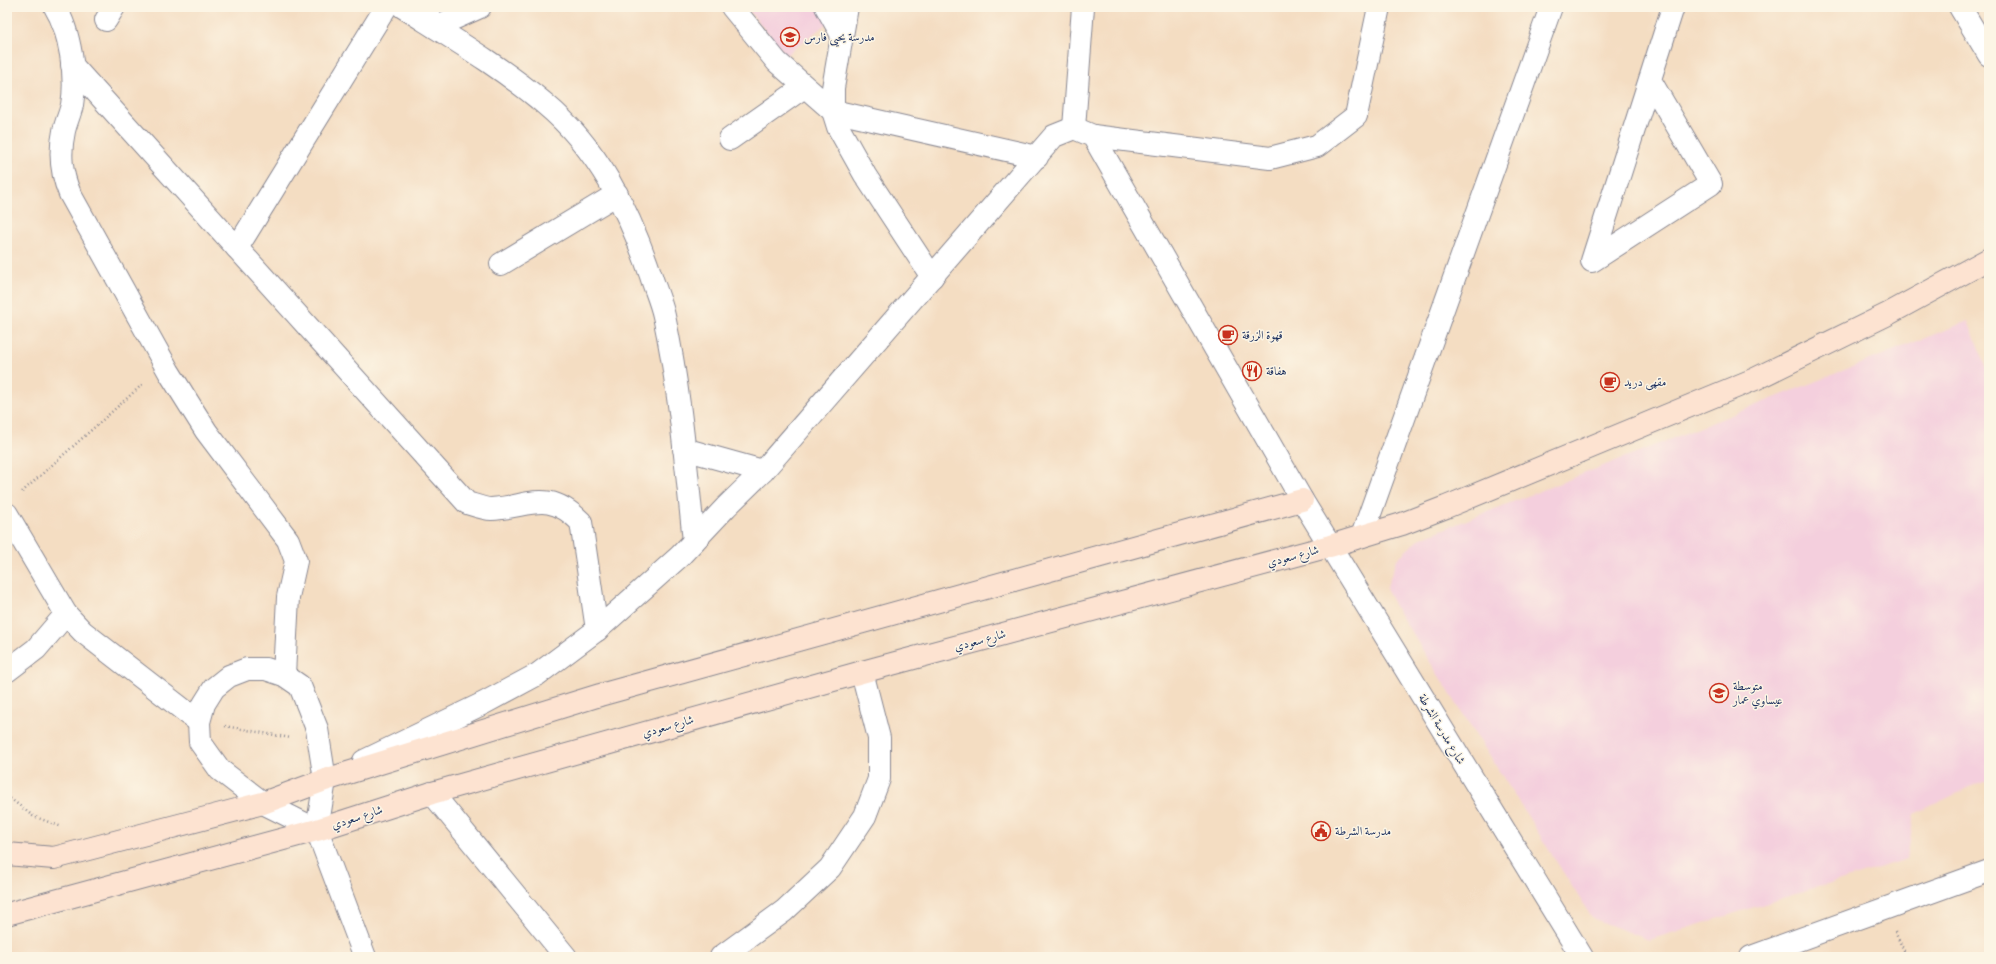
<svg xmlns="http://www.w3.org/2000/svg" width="1996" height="964" viewBox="0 0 1996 964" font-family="Vollkorn,Amiri,serif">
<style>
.built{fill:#f4cfdd}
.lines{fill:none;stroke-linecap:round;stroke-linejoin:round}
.lane-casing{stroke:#888690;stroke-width:20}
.street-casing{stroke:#888690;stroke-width:24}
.secondary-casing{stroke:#888690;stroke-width:24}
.path{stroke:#888690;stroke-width:2.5;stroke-dasharray:1 3;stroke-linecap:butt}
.lane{stroke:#fff;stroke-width:18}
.street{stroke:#fff;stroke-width:22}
.secondary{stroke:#fde3d1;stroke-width:22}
.labels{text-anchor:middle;stroke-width:3;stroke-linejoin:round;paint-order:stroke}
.poi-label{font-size:12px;fill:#1b2f5e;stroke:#fcf5e5;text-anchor:start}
.street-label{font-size:12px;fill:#1b2f5e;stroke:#fcf5e5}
</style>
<rect width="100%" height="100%" fill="#fcf5e5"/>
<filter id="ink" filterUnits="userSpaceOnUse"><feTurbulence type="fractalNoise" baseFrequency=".025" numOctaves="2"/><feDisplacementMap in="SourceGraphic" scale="8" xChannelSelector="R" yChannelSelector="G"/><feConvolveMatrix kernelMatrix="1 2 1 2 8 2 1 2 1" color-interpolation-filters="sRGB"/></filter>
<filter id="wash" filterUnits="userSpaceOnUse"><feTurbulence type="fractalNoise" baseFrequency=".012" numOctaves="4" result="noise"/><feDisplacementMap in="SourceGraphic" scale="16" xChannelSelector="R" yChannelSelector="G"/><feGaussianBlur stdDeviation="0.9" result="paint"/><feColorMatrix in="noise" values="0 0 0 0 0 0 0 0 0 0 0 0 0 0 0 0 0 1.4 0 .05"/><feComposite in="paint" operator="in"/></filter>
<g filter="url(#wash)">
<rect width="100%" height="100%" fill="#f4ddc2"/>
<g class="built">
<polygon points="746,7 854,7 831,20 786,55"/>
<polygon points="1968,321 1989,374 1989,778 1914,814 1907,859 1649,940 1592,918 1396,608 1386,589 1397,559 1419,539"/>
</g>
</g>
<g filter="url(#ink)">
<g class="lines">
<g class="lane-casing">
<polyline id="lane" points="824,7 842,39"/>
</g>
<g class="street-casing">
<g id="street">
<path d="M55,7C70,31 77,77 72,105C70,114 66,122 64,131C59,154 61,173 70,194L169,372L206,431L288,540L296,561L288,597L284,675"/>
<path d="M403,7C452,38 501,67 545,104C599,149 629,211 651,276C655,289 661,302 664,316C680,390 686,466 694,541"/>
<polyline points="732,7 777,62 833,111 1037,157"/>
<polyline points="847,7 833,88 833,111 838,127 865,175 932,277"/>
<polyline points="1960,7 1989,55"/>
<polyline points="430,17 435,27 480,7"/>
<polyline points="106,20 114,7"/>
<path d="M72,65L467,503C474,505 484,509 491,509C530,507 547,488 581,522L597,630"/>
<polyline points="1650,80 1711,184 1592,261 1673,7"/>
<polyline points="1074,128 1083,7"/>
<polyline points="1093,136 1270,158 1317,146 1356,116 1379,7"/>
<polyline points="730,139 804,87"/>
<polyline points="237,248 386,7"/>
<polyline points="501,264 617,194"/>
<polyline points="684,449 763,471"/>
<polyline points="7,514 66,614 83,632 199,722"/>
<polyline points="1362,536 1551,7"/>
<polyline points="7,671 36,649 66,614"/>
<polyline points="364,761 484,703 538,674 597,630 680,556 726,507 763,471 1054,136 1074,128 1093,136 1302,500 1582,957"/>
<polyline points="432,793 566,957"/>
<polyline points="317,830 263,803 220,770 200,742 199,722 204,704 214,688 229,676 247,669 266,669 284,675 300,686 317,729 325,780 317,830 365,957"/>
<polyline points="721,957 784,911 830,868 865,816 879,779 879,738 862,672"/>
<polyline points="1751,957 1989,871"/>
</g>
</g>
<g class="secondary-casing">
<g id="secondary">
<polyline points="7,854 54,858 263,803 325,780 600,695 1302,500"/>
<polyline points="7,914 317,830 432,793 862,672 1330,546 1402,524 1446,507 1755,379 1888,314 1989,259"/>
</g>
</g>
<g class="path">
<polyline points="22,492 144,383"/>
<polyline points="225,726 291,738"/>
<polyline points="7,796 33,816 62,827"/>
<polyline points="1895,932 1907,957"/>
</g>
<use href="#lane" class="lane"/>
<use href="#street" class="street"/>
<use href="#secondary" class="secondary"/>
</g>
</g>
<defs>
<g id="school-ring" transform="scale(1)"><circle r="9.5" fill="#fcf5e5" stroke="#c8321e" stroke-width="1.5"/><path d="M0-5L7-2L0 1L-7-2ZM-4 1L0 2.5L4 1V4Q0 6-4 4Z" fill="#c8321e"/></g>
<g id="cafe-ring" transform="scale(1)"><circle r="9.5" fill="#fcf5e5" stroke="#c8321e" stroke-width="1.5"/><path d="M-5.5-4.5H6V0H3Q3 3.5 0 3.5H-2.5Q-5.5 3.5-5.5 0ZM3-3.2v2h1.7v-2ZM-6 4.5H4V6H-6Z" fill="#c8321e"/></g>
<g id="restaurant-ring" transform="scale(1)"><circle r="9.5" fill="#fcf5e5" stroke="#c8321e" stroke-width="1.5"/><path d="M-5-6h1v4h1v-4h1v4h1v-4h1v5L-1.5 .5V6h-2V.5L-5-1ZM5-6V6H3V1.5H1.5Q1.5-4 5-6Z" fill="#c8321e"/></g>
<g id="civic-ring" transform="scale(1)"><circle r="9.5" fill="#fcf5e5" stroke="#c8321e" stroke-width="1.5"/><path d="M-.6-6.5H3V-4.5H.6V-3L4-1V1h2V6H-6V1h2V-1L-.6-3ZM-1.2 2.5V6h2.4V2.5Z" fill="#c8321e"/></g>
</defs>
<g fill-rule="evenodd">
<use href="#school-ring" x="790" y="37"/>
<use href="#cafe-ring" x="1228" y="335"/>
<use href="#restaurant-ring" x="1252" y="371"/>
<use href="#cafe-ring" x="1610" y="382"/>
<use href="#school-ring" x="1719" y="693"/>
<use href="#civic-ring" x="1321" y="831"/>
</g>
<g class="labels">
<g class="poi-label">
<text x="804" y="41">مدرسة يحيى فارس</text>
<text x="1242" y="339">قهوة الزرقة</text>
<text x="1266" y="375">هفاقة</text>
<text x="1624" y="386">مقهى دريد</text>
<text x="1733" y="690">متوسطة<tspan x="1733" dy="14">عيساوي عمار</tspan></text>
<text x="1335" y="835">مدرسة الشرطة</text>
</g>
<g class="street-label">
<text transform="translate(1293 556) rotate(-15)" y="4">شارع سعودي</text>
<text transform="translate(980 640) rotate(-15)" y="4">شارع سعودي</text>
<text transform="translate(668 726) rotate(-16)" y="4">شارع سعودي</text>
<text transform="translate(1442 729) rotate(59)" y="4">شارع مدرسة الشرطة</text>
<text transform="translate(357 817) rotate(-18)" y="4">شارع سعودي</text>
</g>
</g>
<rect width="1996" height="964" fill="none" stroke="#fcf5e5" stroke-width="24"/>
</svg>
